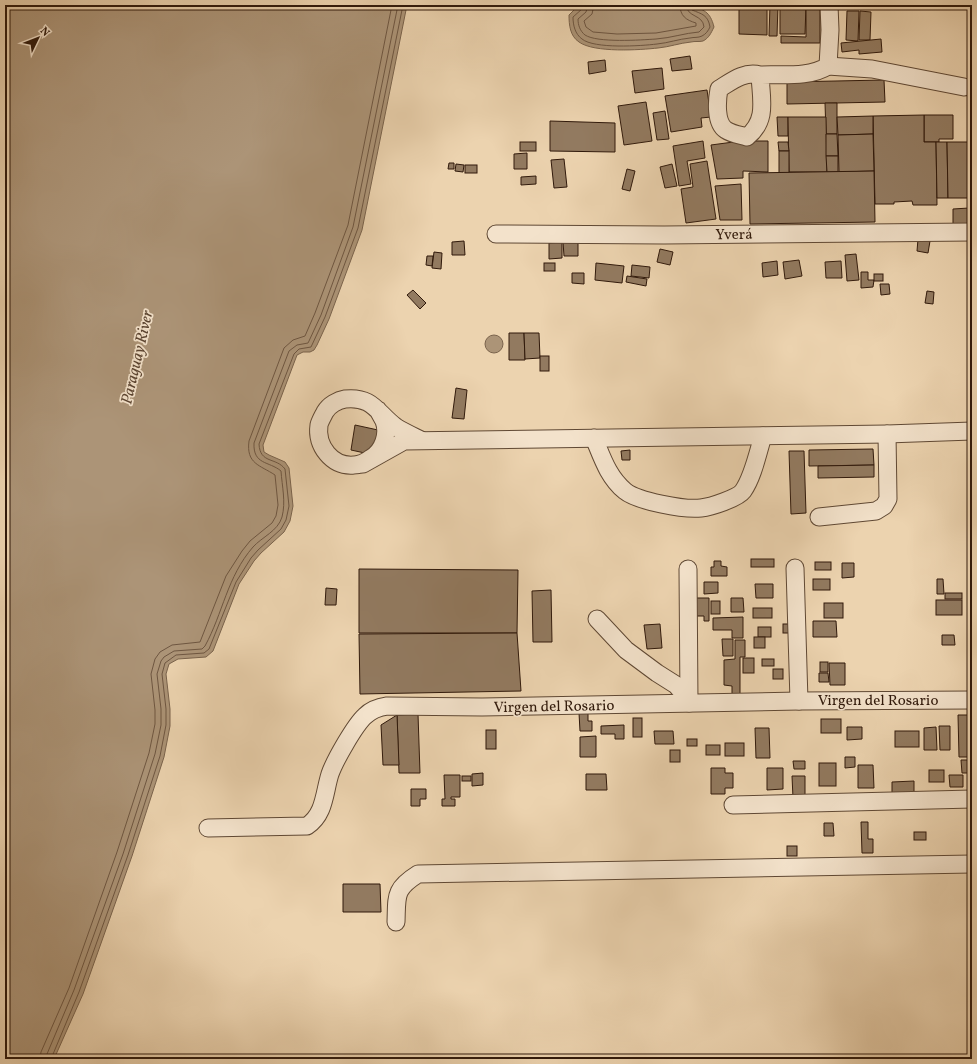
<svg xmlns="http://www.w3.org/2000/svg" width="977" height="1064" viewBox="0 0 977 1064" font-family="Vollkorn,serif">
<style>
.water{fill:#ac9477;stroke:#7a634c}
.lines{fill:none;stroke-linecap:round;stroke-linejoin:round}
.shore{stroke:#6e5641;stroke-width:1}
.building{fill:#927a60;stroke:#30190b}
.minor-casing{stroke:#5f4834;stroke-width:19}
.minor{stroke:#f3e2cb;stroke-width:17}
.labels{text-anchor:middle;stroke-width:3.5;stroke-linejoin:round;paint-order:stroke}
.street-label{font-size:15px;fill:#30190b;stroke:#f3e2cb}
.water-label{font-size:16px;font-style:italic;fill:#5b4431;stroke:#f3e2cb}
</style>
<rect width="100%" height="100%" fill="#ecd3af"/>
<filter id="stains"><feTurbulence type="fractalNoise" baseFrequency=".005" numOctaves="4"/><feColorMatrix values="0 0 0 0 .2 0 0 0 0 .09 0 0 0 0 .02 0 0 0 .5 -.17"/></filter>
<radialGradient id="worn" r=".72"><stop offset=".6" stop-color="#630" stop-opacity="0"/><stop offset="1" stop-color="#630" stop-opacity=".3"/></radialGradient>
<g class="water">
<polygon points="5,5 407,5 362,230 329,319 317,345 314,350 310,352 303,352 297,355 263,445 264,452 269,455 285,462 289,468 293,506 290,521 284,532 261,553 254,561 239,584 213,651 206,657 178,659 169,664 166,674 170,709 170,726 164,757 132,856 83,994 54,1059 5,1059"/>
<path d="M582,5H689C704,10 710,11 714,27C711,33 709,38 703,41C699,42 695,41 691,42C680,43 669,47 658,48C640,50 594,53 579,42C570,36 569,25 569,15L576,8Z"/>
<circle cx="494" cy="344" r="9"/>
</g>
<g class="lines">
<g class="shore">
<path d="M583,5L582,9L573,17C573,25 575,34 582,39C594,49 641,46 657,44C668,43 679,39 690,38C694,37 698,38 702,36C706,34 708,31 710,27C708,15 702,14 692,10L691,5"/>
<path d="M588,5L586,12L578,19C578,25 580,31 585,35C597,43 641,40 656,39C671,38 685,33 699,32L704,27C703,14 687,18 686,5"/>
<path d="M594,5L592,14L584,21L586,27L593,32L617,34L656,33L696,26V23C686,20 680,16 680,5"/>
<path d="M40,1059L41,1052L69,988L117,852L149,753L155,724V710L151,674L155,659L160,652L172,645L200,642L226,576L242,551L250,541L272,523L276,516L278,505L275,475C260,465 246,464 249,441L284,348L293,340L305,336L315,313L348,225L392,5"/>
<path d="M46,1059L47,1054L74,990L123,854L155,754L161,725V709L157,674L161,661L164,657L174,651L202,649L205,646C223,613 227,577 253,547C262,537 278,531 282,517C286,502 282,486 281,471C269,461 253,465 254,443L289,351L297,345L308,343L309,341L321,315L353,227L398,5"/>
<path d="M51,1059L79,992L128,855L160,756L166,725V709L162,674L165,663L176,655L204,653L209,649L236,582L251,558L258,550L281,529L286,520L289,506L285,469C276,457 260,464 259,444L294,354L299,349L311,347L325,317L358,228L403,5"/>
</g>
</g>
<g class="building">
<polygon points="739,5 767,5 767,35 739,34"/>
<polygon points="770,5 778,5 777,36 769,36"/>
<polygon points="780,5 806,5 805,34 780,34"/>
<polygon points="806,5 820,5 820,43 781,43 781,36 806,37"/>
<polygon points="847,11 859,11 858,41 846,40"/>
<polygon points="860,11 871,12 870,40 859,40"/>
<polygon points="881,39 882,52 859,54 859,50 842,52 841,43"/>
<polygon points="690,56 692,69 672,71 670,59"/>
<polygon points="605,60 606,71 589,74 588,62"/>
<polygon points="662,68 664,89 635,93 632,71"/>
<polygon points="884,80 885,102 787,104 787,82"/>
<polygon points="707,90 711,117 701,118 702,127 671,132 665,96"/>
<polygon points="646,102 652,141 624,145 618,106"/>
<polygon points="825,103 837,103 837,134 826,134"/>
<polygon points="665,111 669,139 657,140 653,113"/>
<polygon points="924,115 953,115 953,139 939,139 939,142 924,142"/>
<polygon points="924,115 924,142 936,142 937,205 913,205 912,201 894,202 894,204 875,204 873,116"/>
<polygon points="873,116 873,134 838,135 837,117"/>
<polygon points="777,117 788,117 788,136 778,136"/>
<polygon points="788,117 826,117 827,172 789,172"/>
<polygon points="550,121 615,123 615,152 550,151"/>
<polygon points="826,134 837,134 838,156 826,156"/>
<polygon points="873,134 874,171 839,172 838,135"/>
<polygon points="703,141 705,158 687,161 691,184 679,186 673,146"/>
<polygon points="741,141 768,141 768,172 743,171 743,178 717,179 711,145"/>
<rect x="520" y="142" width="16" height="9"/>
<polygon points="778,142 788,142 789,151 779,151"/>
<polygon points="936,142 947,142 948,198 937,198"/>
<polygon points="947,142 972,142 972,198 948,198"/>
<rect x="779" y="151" width="10" height="22"/>
<polygon points="527,153 527,169 514,169 514,154"/>
<polygon points="826,156 838,156 838,172 827,172"/>
<polygon points="564,159 567,187 554,188 551,160"/>
<polygon points="707,161 716,219 686,223 681,189 693,187 690,164"/>
<polygon points="449,163 454,163 454,169 448,169"/>
<polygon points="456,164 464,165 463,172 455,171"/>
<polygon points="672,164 677,186 665,188 660,167"/>
<rect x="465" y="165" width="12" height="8"/>
<polygon points="627,169 635,171 630,191 622,189"/>
<polygon points="874,171 875,222 750,224 749,173"/>
<polygon points="536,176 536,184 521,185 521,177"/>
<polygon points="741,184 742,220 720,220 715,186"/>
<polygon points="969,208 969,224 953,224 953,209"/>
<polygon points="918,239 930,241 928,253 917,251"/>
<polygon points="464,241 465,255 452,255 452,242"/>
<polygon points="562,242 562,258 549,259 549,243"/>
<polygon points="563,242 578,242 578,256 564,256"/>
<polygon points="660,249 673,252 670,265 657,262"/>
<polygon points="434,252 442,253 441,269 432,268"/>
<polygon points="856,254 859,280 847,281 845,255"/>
<polygon points="427,256 433,256 432,266 426,265"/>
<polygon points="799,260 802,276 785,279 783,262"/>
<polygon points="777,261 778,275 763,277 762,263"/>
<polygon points="841,261 842,278 826,278 825,262"/>
<rect x="544" y="263" width="11" height="8"/>
<polygon points="596,263 624,266 622,283 595,280"/>
<polygon points="632,265 650,267 649,278 631,276"/>
<polygon points="861,272 868,272 868,280 874,280 873,287 861,288"/>
<polygon points="572,273 584,273 584,284 572,283"/>
<rect x="874" y="274" width="9" height="7"/>
<polygon points="627,276 647,279 646,286 626,282"/>
<polygon points="880,284 889,284 890,294 881,295"/>
<polygon points="413,290 426,303 420,309 407,295"/>
<polygon points="927,291 934,292 933,304 925,303"/>
<polygon points="509,333 524,333 525,360 509,360"/>
<polygon points="524,333 539,333 540,358 525,359"/>
<rect x="540" y="356" width="9" height="15"/>
<polygon points="456,388 467,390 464,419 452,418"/>
<polygon points="355,425 378,430 374,455 351,450"/>
<polygon points="873,449 874,465 809,466 809,450"/>
<polygon points="630,450 630,460 622,460 621,451"/>
<polygon points="789,451 804,451 806,513 791,514"/>
<polygon points="874,465 874,477 818,478 818,466"/>
<rect x="751" y="559" width="23" height="8"/>
<polygon points="714,561 721,561 721,566 727,567 727,576 711,576 711,567 714,567"/>
<rect x="815" y="562" width="16" height="8"/>
<polygon points="842,563 854,563 854,577 842,578"/>
<polygon points="359,569 518,570 517,633 359,633"/>
<rect x="813" y="579" width="17" height="11"/>
<polygon points="937,579 943,579 944,594 937,594"/>
<polygon points="704,582 718,582 718,593 704,594"/>
<polygon points="755,584 773,584 773,598 756,598"/>
<polygon points="326,588 337,589 336,605 325,605"/>
<polygon points="551,590 552,642 533,642 532,591"/>
<rect x="945" y="593" width="17" height="6"/>
<polygon points="695,598 709,598 709,621 704,621 704,616 696,616"/>
<polygon points="731,598 743,598 744,612 731,612"/>
<rect x="936" y="600" width="26" height="15"/>
<rect x="711" y="601" width="9" height="13"/>
<rect x="824" y="603" width="19" height="15"/>
<rect x="753" y="608" width="19" height="10"/>
<polygon points="743,617 743,638 732,638 732,630 713,630 713,618"/>
<polygon points="813,621 836,621 837,637 813,637"/>
<polygon points="660,624 662,648 647,649 644,625"/>
<rect x="783" y="624" width="13" height="9"/>
<rect x="758" y="627" width="13" height="10"/>
<polygon points="517,633 521,691 360,694 359,634"/>
<polygon points="942,635 954,635 955,645 942,645"/>
<rect x="754" y="637" width="11" height="11"/>
<polygon points="722,639 733,639 733,656 723,656"/>
<polygon points="735,640 745,640 745,657 740,657 740,698 732,698 732,686 724,685 724,660 735,659"/>
<rect x="743" y="658" width="11" height="15"/>
<rect x="762" y="659" width="12" height="7"/>
<rect x="820" y="662" width="8" height="10"/>
<polygon points="829,663 845,663 845,685 830,685"/>
<rect x="773" y="669" width="10" height="10"/>
<polygon points="819,673 828,673 829,682 819,682"/>
<polygon points="579,713 588,713 588,721 592,721 592,731 580,731"/>
<polygon points="418,714 420,773 399,773 397,715"/>
<polygon points="397,715 399,765 383,765 381,725"/>
<polygon points="958,715 972,715 972,757 959,757"/>
<rect x="633" y="718" width="9" height="19"/>
<rect x="821" y="719" width="20" height="14"/>
<polygon points="624,725 624,739 615,739 615,734 601,734 601,726"/>
<polygon points="939,726 950,726 950,750 940,750"/>
<polygon points="847,727 862,727 862,739 847,740"/>
<polygon points="936,727 937,750 924,750 924,728"/>
<polygon points="755,728 769,728 770,758 756,758"/>
<rect x="486" y="730" width="10" height="19"/>
<polygon points="654,731 673,731 674,744 655,744"/>
<rect x="895" y="731" width="24" height="16"/>
<polygon points="596,736 596,757 580,757 580,737"/>
<rect x="687" y="739" width="10" height="7"/>
<rect x="725" y="743" width="19" height="13"/>
<rect x="706" y="745" width="14" height="10"/>
<rect x="670" y="750" width="10" height="12"/>
<polygon points="845,757 855,757 855,767 845,768"/>
<polygon points="961,760 972,760 972,773 962,773"/>
<polygon points="793,761 805,761 805,769 794,769"/>
<rect x="819" y="763" width="17" height="23"/>
<polygon points="858,765 873,765 874,788 858,788"/>
<polygon points="711,768 725,768 725,773 733,773 733,788 725,788 725,794 711,794"/>
<polygon points="767,768 783,768 783,789 767,790"/>
<rect x="929" y="770" width="15" height="12"/>
<polygon points="483,773 483,785 472,786 472,774"/>
<polygon points="586,774 606,774 607,790 586,790"/>
<polygon points="444,775 460,775 460,797 451,797 451,799 455,799 455,806 442,806 442,799 445,799"/>
<polygon points="949,775 963,775 963,787 950,787"/>
<rect x="462" y="776" width="9" height="5"/>
<polygon points="792,776 805,776 805,798 793,798"/>
<polygon points="914,781 914,798 892,798 892,782"/>
<polygon points="411,789 426,789 426,799 420,799 420,806 411,806"/>
<polygon points="861,822 868,822 868,839 873,839 873,853 862,853"/>
<polygon points="824,823 833,823 834,836 824,836"/>
<rect x="914" y="832" width="12" height="8"/>
<rect x="787" y="846" width="10" height="10"/>
<polygon points="343,884 380,884 381,912 343,912"/>
</g>
<g class="lines">
<g class="minor-casing">
<g id="minor">
<polyline points="828,66 872,69 964,87"/>
<path d="M760,75C761,99 768,120 747,137C740,135 732,134 726,130C715,123 717,100 719,89C732,81 744,71 760,75C782,74 809,78 828,66L830,30L829,5"/>
<polyline points="496,234 664,235 972,232"/>
<path d="M378,410C380,414 382,417 384,421C389,434 383,451 371,458C366,462 361,465 354,465C332,467 316,446 319,425C320,421 323,416 325,412C329,405 338,400 345,399C373,396 377,413 396,427C404,432 413,436 421,440"/>
<path d="M594,438C602,457 608,477 625,491C637,501 684,510 701,508C711,507 738,498 743,491C753,477 758,452 763,436"/>
<polyline points="363,464 404,441 887,434 972,431"/>
<polyline points="819,517 876,511 884,506 888,499 887,434"/>
<polyline points="795,568 799,701"/>
<polyline points="688,569 689,703"/>
<polyline points="597,619 626,650 657,673 676,685 689,700"/>
<polyline points="733,805 972,799"/>
<path d="M208,828L307,826C325,814 324,793 330,774C335,760 355,725 365,716C371,710 380,707 387,706L482,707L799,701L972,700"/>
<path d="M396,922C397,896 394,889 418,874L972,864"/>
</g>
</g>
<use href="#minor" class="minor"/>
</g>
<g class="labels">
<g class="street-label">
<text transform="translate(734 234) rotate(-1)" y="5">Yverá</text>
<text x="878" y="705">Virgen del Rosario</text>
<text transform="translate(554 706) rotate(-1)" y="5">Virgen del Rosario</text>
</g>
<g class="water-label">
<text transform="translate(136 357) rotate(-77)" y="6">Paraguay River</text>
</g>
</g>
<rect width="977" height="1064" fill="none" stroke="#ecd3af" stroke-width="20"/>
<rect x="6" y="6" width="965" height="1052" fill="none" stroke="#30190b" stroke-width="2"/>
<rect x="10" y="10" width="957" height="1044" fill="none" stroke="#30190b"/>
<g transform="translate(38 38) rotate(47)" stroke="#f3e2cb" stroke-width="3" paint-order="stroke">
<path d="M0-3L7 15L0 10L-7 15Z" fill="#30190b"/>
<text y="-6" font-size="11" font-weight="bold" text-anchor="middle" fill="#30190b">N</text>
</g>
<rect width="100%" height="100%" filter="url(#stains)"/>
<rect width="100%" height="100%" fill="url(#worn)"/>
</svg>
